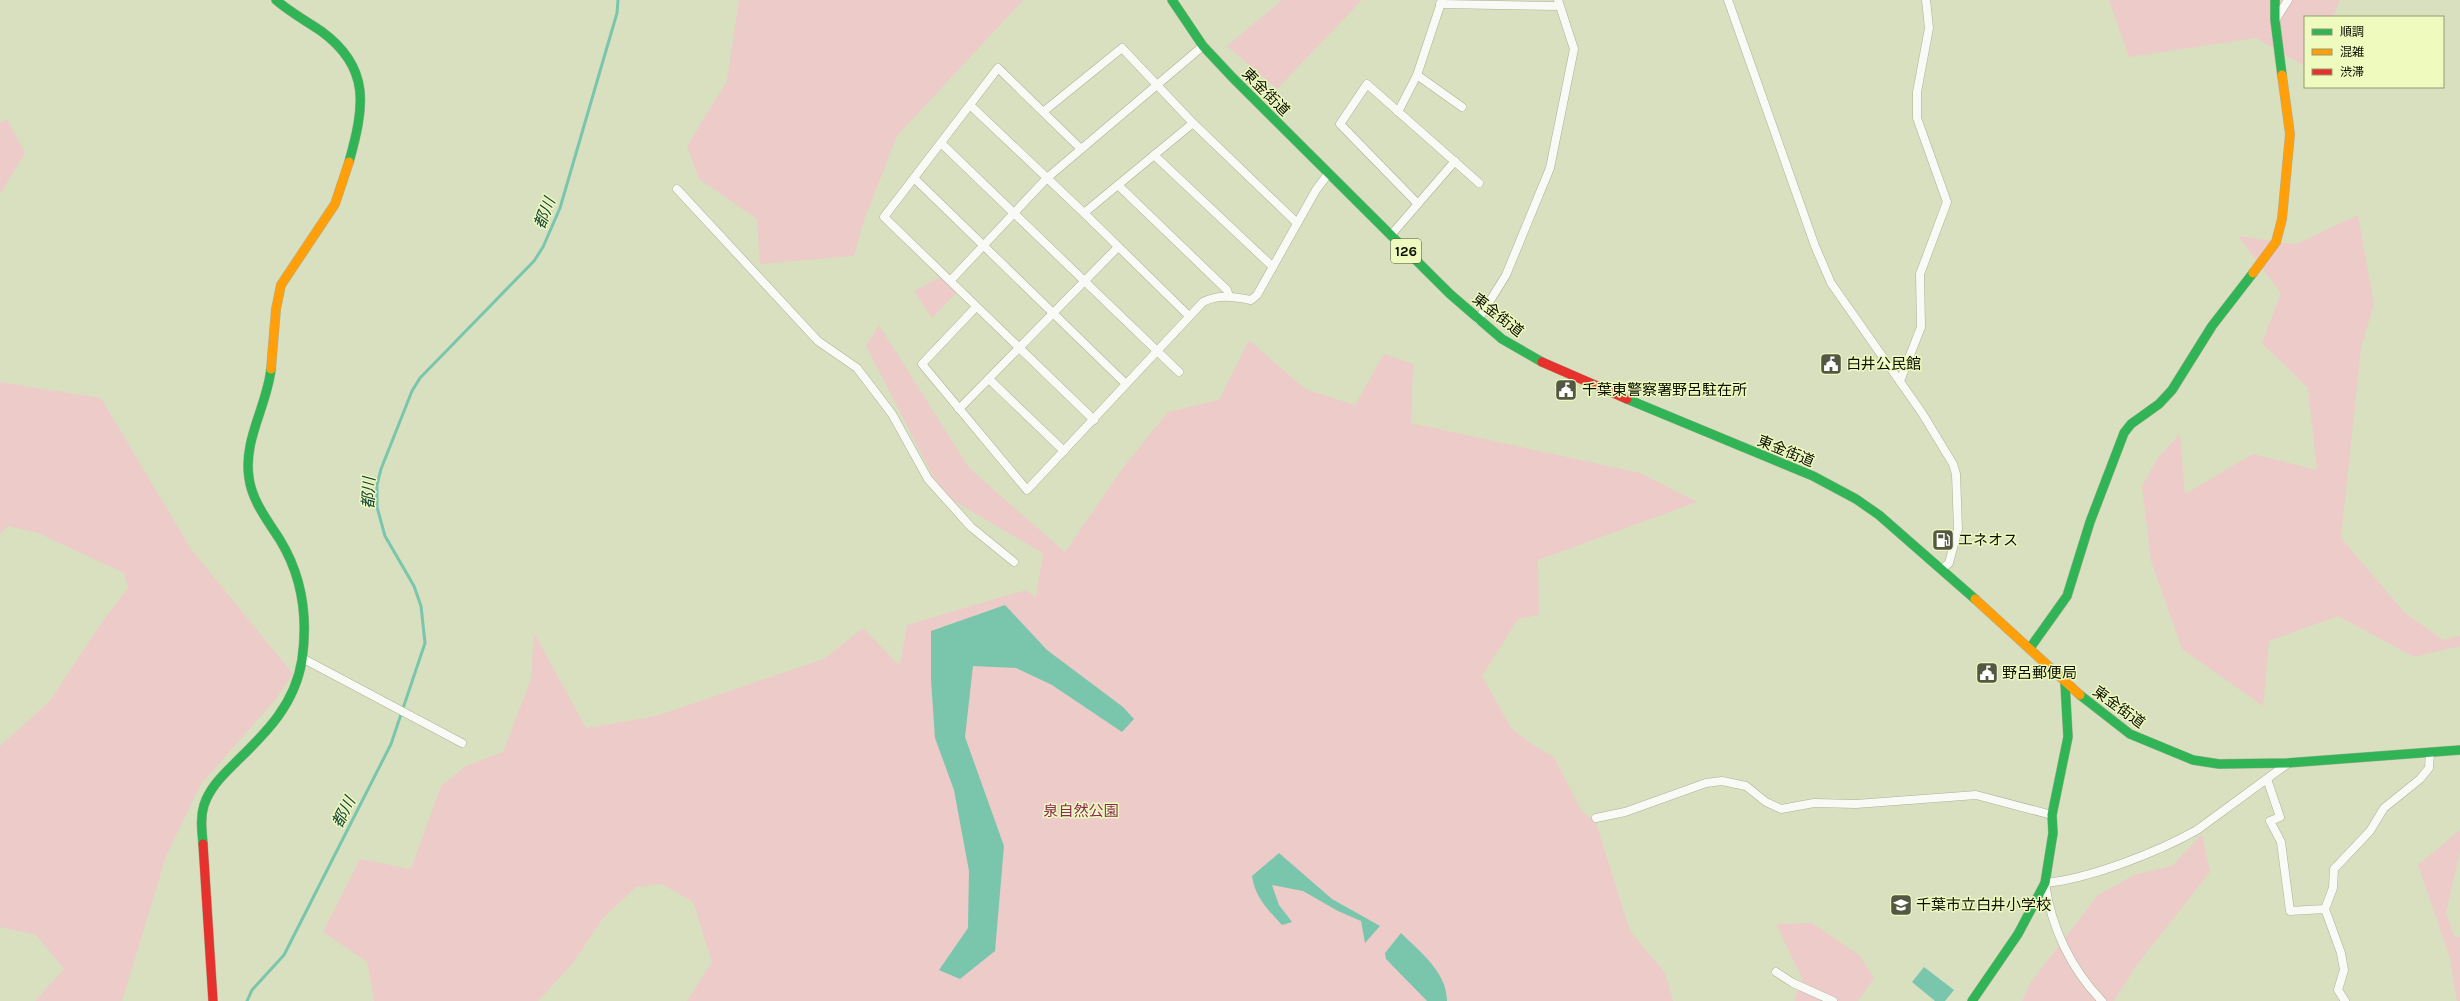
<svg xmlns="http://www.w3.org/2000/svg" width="2460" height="1001" viewBox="0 0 2460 1001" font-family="Karla,'Noto Sans JP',sans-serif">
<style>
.green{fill:#eccbc8}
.water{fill:#79c6ad}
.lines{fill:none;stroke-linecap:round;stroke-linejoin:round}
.stream{stroke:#79c6ad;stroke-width:3}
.street-casing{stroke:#abb197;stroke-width:9}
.fast-casing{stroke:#abb197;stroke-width:10}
.slow-casing{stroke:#abb197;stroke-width:10}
.jam-casing{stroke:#abb197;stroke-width:10}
.street{stroke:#f9faf5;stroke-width:8}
.fast{stroke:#30b455;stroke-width:9}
.slow{stroke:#ff9f0a;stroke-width:9}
.jam{stroke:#e5322d;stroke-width:9}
.labels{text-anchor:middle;stroke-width:3;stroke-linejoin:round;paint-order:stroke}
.shield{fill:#eefabe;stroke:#505639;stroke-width:1}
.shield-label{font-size:14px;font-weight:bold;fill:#0c0f00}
.street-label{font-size:15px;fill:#0c0f00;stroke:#eefabe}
.poi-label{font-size:15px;fill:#0c0f00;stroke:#eefabe;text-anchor:start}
.park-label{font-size:15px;fill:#8a2b54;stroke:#eefabe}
.water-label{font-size:16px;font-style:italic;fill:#15453b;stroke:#eefabe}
</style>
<rect width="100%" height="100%" fill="#d9e0bf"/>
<g class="green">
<polygon points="739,0 1023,0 897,136 864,220 854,256 760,264 757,219 699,179 687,146 727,81"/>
<polygon points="1282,0 1362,0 1277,89 1227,46"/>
<polygon points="2109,0 2340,0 2333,17 2305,17 2305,66 2256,38 2129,57"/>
<polygon points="7,119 25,153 0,194 0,122"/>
<polygon points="2358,215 2374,304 2361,348 2341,538 2405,613 2443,640 2460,636 2460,646 2414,657 2338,616 2269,641 2263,706 2182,649 2151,561 2142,486 2158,458 2180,434 2185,494 2253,454 2317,470 2308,388 2262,343 2281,293 2238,236 2296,244"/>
<polygon points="941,277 957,292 932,318 914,291"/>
<polygon points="879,325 969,468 1065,552 1125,465 1168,412 1219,400 1249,340 1305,389 1355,405 1384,354 1413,364 1411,423 1640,473 1697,502 1538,560 1539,615 1518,619 1482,676 1511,728 1530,743 1554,757 1581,810 1596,823 1630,931 1665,973 1673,1001 687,1001 712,962 693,902 662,884 636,887 603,918 573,963 538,1001 374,1001 367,962 323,932 360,859 411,869 441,786 466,766 503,752 531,679 534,633 586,728 656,716 824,659 863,628 900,666 907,625 1026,590 1036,597 1043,553 942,494 866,346"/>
<polygon points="0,382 101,398 191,549 293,674 275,700 201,784 166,856 122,1001 35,1001 64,969 36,935 0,927 0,746 50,701 102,622 128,588 124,573 38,533 8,526 0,534"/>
<polygon points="2460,830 2460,851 2446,913 2454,936 2460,937 2460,1001 2457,1001 2450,958 2418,865"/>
<polygon points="2202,834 2210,872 2136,966 2114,1001 2022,1001 2031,982 2098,895 2134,875 2172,866"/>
<polygon points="1812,923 1859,955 1874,978 1858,1001 1794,1001 1802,978 1776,924"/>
</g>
<g class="water">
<polygon points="1005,605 1047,650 1123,707 1134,719 1122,732 1052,685 1016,668 973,666 965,737 1004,846 995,951 960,979 939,970 968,928 969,871 954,790 935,738 931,680 931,631"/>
<path d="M1279,853L1332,899L1380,926L1365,943L1361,921L1338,911L1303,891L1272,885L1279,905L1292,922L1282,925C1268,910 1255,897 1252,876Z"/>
<path d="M1401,933C1420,952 1447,972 1447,1001H1427L1386,959L1385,953Z"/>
<polygon points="1924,967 1954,990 1945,1001 1935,1001 1912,982"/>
</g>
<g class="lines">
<polyline class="stream" points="247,1001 252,990 284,955 391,744 425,643 421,606 414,586 385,536 377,507 377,485 381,469 412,391 420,378 534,261 543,247 560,208 617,13 618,0"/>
<g class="street-casing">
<g id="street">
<polyline points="1728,0 1815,246 1831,283 1922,413 1953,464 1956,474 1958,529 1949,563 1942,569"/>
<polyline points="1440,4 1559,6"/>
<polyline points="2276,19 2288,0"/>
<polyline points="1417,75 1462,107"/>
<polyline points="970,105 1084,213 1189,316"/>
<polyline points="1043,112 1122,48 1193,123 1297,223"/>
<polyline points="1398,112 1417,75 1442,0"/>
<polyline points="941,143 1179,372"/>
<polyline points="1081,149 998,68 884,217 1094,420"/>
<polyline points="1154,155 1273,267"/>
<polyline points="914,178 1126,384"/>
<polyline points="1118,185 1227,290 1229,296"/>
<polyline points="677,189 818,341 857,368 892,414 928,479 971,527 1014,562"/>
<polyline points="1418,204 1340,124 1367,84 1479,183"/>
<polyline points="1084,213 1193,123"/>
<polyline points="1391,235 1455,161"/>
<polyline points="951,280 1047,178 1203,46"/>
<path d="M976,307L922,364L1027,490L1203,302C1219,294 1234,297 1251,300L1257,295L1316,190L1328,174"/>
<polyline points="1478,320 1506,275 1550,168 1574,49 1558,0"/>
<polyline points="989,379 1064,451"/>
<polyline points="1900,381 1921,327 1920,274 1947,202 1917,118 1917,92 1929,28 1926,0"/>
<polyline points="959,409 1118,247"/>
<polyline points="302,658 462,743"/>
<polyline points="2267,779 2280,817 2270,821 2281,842 2290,911 2325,909"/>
<polyline points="1596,818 1625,812 1706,783 1722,781 1746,786 1766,802 1781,809 1814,803 1856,804 1976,795 2052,815"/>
<polyline points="1776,972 1793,983 1833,1001"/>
<path d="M2102,1001C2071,969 2051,927 2045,883C2089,879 2158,852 2197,830L2287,764"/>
<polyline points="2345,1001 2338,990 2344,970 2341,953 2325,909 2333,888 2334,869 2370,831 2384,808 2420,779 2429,768 2430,752"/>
</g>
</g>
<g class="fast-casing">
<g id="fast">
<path d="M276,0C290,12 306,21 321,31C372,68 364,108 349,162"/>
<polyline points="1172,0 1203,46 1233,78 1450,294 1502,339 1542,362"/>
<polyline points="2275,0 2275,20 2282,75"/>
<polyline points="1627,399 1813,476 1856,499 1879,515 1975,599"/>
<polyline points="2030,648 2067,596 2090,522 2124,433 2131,424 2159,404 2172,390 2212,326 2253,273"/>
<polyline points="2080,695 2130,734 2193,760 2219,764 2287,763 2460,750"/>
<path d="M203,844C202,831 200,818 204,805C210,787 223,775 236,762C267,732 295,704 302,660C308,618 302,576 280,540C268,521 252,501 249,478C243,440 267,406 271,369"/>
<polyline points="1972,1001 2018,934 2045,883 2053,833 2052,815 2068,737 2065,683"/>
</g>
</g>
<g class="slow-casing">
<g id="slow">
<polyline points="2253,273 2276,242 2282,219 2290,134 2282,75"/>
<polyline points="271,369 276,309 281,285 335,204 349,162"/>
<polyline points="1975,599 2080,695"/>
</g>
</g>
<g class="jam-casing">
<g id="jam">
<polyline points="1542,362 1627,399"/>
<polyline points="203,844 213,1001"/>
</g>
</g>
<use href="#street" class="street"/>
<use href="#fast" class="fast"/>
<use href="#slow" class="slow"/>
<use href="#jam" class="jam"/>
</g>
<defs>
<g id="civic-square" transform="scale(1.15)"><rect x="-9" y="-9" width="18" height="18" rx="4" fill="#545843" stroke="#eefabe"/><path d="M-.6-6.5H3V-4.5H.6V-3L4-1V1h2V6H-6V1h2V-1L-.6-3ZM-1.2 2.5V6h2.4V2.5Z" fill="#fff"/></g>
<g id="fuel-square" transform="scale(1.15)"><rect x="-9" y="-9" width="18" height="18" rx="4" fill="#545843" stroke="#eefabe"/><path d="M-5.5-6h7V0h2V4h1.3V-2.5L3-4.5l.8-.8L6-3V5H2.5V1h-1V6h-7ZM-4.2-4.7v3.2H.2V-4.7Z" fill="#fff"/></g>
<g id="school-square" transform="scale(1.15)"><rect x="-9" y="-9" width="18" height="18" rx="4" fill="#545843" stroke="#eefabe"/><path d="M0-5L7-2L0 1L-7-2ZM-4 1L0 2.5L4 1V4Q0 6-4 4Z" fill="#fff"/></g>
</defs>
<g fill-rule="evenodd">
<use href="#civic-square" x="1831" y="364"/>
<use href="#civic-square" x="1566" y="390"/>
<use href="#fuel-square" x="1943" y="540"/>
<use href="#civic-square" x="1987" y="673"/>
<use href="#school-square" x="1901" y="905"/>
</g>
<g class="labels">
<rect class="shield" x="1391" y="239" width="30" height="24" rx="3"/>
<g class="shield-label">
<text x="1406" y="256">126</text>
</g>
<g class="street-label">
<text transform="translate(1266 92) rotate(45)" y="5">東金街道</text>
<text transform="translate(1498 315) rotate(38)" y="5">東金街道</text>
<text transform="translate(1786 451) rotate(22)" y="5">東金街道</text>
<text transform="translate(2119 707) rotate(36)" y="5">東金街道</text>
</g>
<g class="poi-label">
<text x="1846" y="369">白井公民館</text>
<text x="1582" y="395">千葉東警察署野呂駐在所</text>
<text x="1958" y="545">エネオス</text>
<text x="2002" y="678">野呂郵便局</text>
<text x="1916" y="910">千葉市立白井小学校</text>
</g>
<g class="park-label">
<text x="1081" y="816">泉自然公園</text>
</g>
<g class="water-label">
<text transform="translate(544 213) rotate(-69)" y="6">都川</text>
<text transform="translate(368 493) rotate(-88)" y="6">都川</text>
<text transform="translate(343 812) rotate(-63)" y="6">都川</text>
</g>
</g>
<rect x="2304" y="16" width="140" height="72" fill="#eefabe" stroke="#949c72"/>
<rect x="2312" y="29" width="20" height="6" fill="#30b455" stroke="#949c72"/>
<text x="2340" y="36" font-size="12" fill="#0c0f00">順調</text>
<rect x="2312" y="49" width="20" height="6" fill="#ff9f0a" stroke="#949c72"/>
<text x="2340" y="56" font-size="12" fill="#0c0f00">混雑</text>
<rect x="2312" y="69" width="20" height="6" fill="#e5322d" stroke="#949c72"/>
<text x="2340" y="76" font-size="12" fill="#0c0f00">渋滞</text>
</svg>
